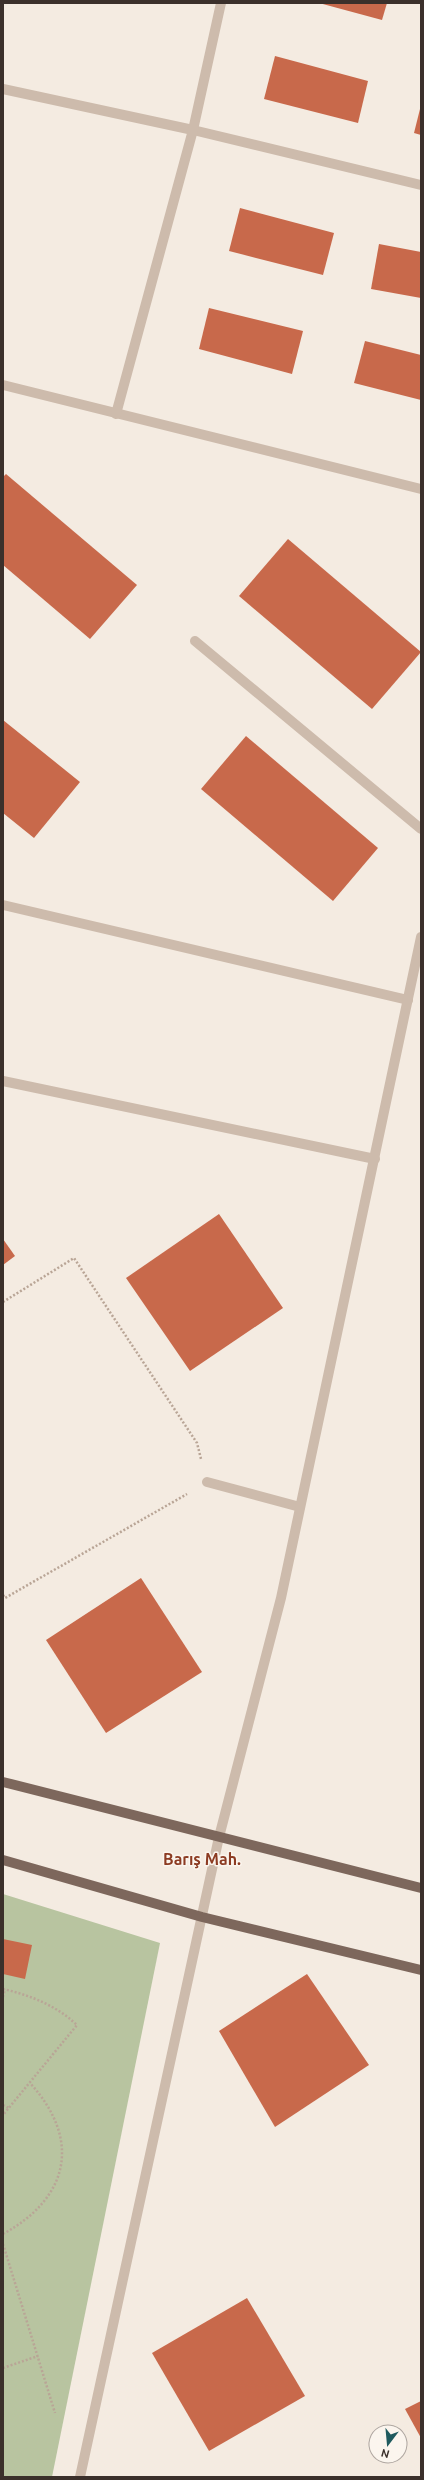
<svg xmlns="http://www.w3.org/2000/svg" width="424" height="2480" viewBox="0 0 424 2480" font-family="Ubuntu,sans-serif">
<style>
.green{fill:#b8c4a0}
.building{fill:#c8694b}
.lines{fill:none;stroke-linecap:round;stroke-linejoin:round}
.path{stroke:#b9a596;stroke-width:2.5;stroke-dasharray:2 2;stroke-linecap:butt}
.minor{stroke:#cdbbac;stroke-width:10}
.major{stroke:#7d675c;stroke-width:10}
.labels{text-anchor:middle;stroke-width:3;stroke-linejoin:round;paint-order:stroke}
.district-label{font-size:16px;font-weight:bold;fill:#8c3b22;stroke:#fbf5ee}
</style>
<rect width="100%" height="100%" fill="#f4ebe1"/>
<polygon class="green" points="3,1894 160,1943 52,2477 3,2477"/>
<g class="building">
<polygon points="319,3 387,3 382,20"/>
<polygon points="275,56 368,81 358,123 264,99"/>
<polygon points="420,109 421,109 421,135 414,133"/>
<polygon points="240,208 334,233 323,275 229,251"/>
<polygon points="379,244 421,252 421,298 371,289"/>
<polygon points="209,308 303,331 292,374 199,349"/>
<polygon points="365,341 421,355 421,400 354,383"/>
<polygon points="6,474 137,585 90,639 3,565 3,477"/>
<polygon points="288,539 421,652 372,709 239,596"/>
<polygon points="3,720 80,782 34,838 3,813"/>
<polygon points="246,736 378,848 333,901 201,789"/>
<polygon points="219,1214 283,1308 190,1371 126,1278"/>
<polygon points="3,1239 15,1256 3,1265"/>
<polygon points="141,1578 202,1672 106,1733 46,1640"/>
<polygon points="3,1939 32,1945 25,1979 3,1974"/>
<polygon points="307,1974 369,2065 275,2127 219,2031"/>
<polygon points="247,2298 305,2396 209,2451 152,2353"/>
<polygon points="421,2401 421,2438 405,2409"/>
</g>
<g class="lines">
<g class="path">
<polyline points="3,1302 74,1258 197,1443 201,1459"/>
<polyline points="3,1595 5,1598 187,1494"/>
<path d="M3,1989C30,1995 57,2006 77,2025L3,2115"/>
<polyline points="3,1997 5,1989"/>
<polyline points="3,2105 9,2108"/>
<path d="M3,2234C69,2198 82,2140 30,2083"/>
<polyline points="3,2244 55,2413"/>
<polyline points="3,2368 38,2356"/>
</g>
<g class="minor">
<polyline points="3,89 193,130 421,185"/>
<polyline points="3,385 421,489"/>
<polyline points="116,414 193,130 221,3"/>
<polyline points="195,641 421,829"/>
<polyline points="3,905 408,1000"/>
<polyline points="3,1081 375,1159"/>
<polyline points="207,1482 300,1507"/>
<polyline points="80,2477 219,1837 281,1598 421,937"/>
</g>
<g class="major">
<polyline points="3,1782 421,1888"/>
<polyline points="3,1860 202,1917 421,1970"/>
</g>
</g>
<g class="labels">
<g class="district-label">
<text x="202" y="1865">Barış Mah.</text>
</g>
</g>
<rect width="424" height="2480" fill="none" stroke="#3b302b" stroke-width="8"/>
<g transform="translate(388 2444) rotate(196)"><circle r="19" fill="#fbf5ee" stroke="#aea6a0"/>
<path d="M0-3L7 15L0 10L-7 15Z" fill="#1f5a5e"/>
<text y="-6" font-size="11" font-weight="bold" text-anchor="middle" fill="#3b302b">N</text>
</g>
</svg>
